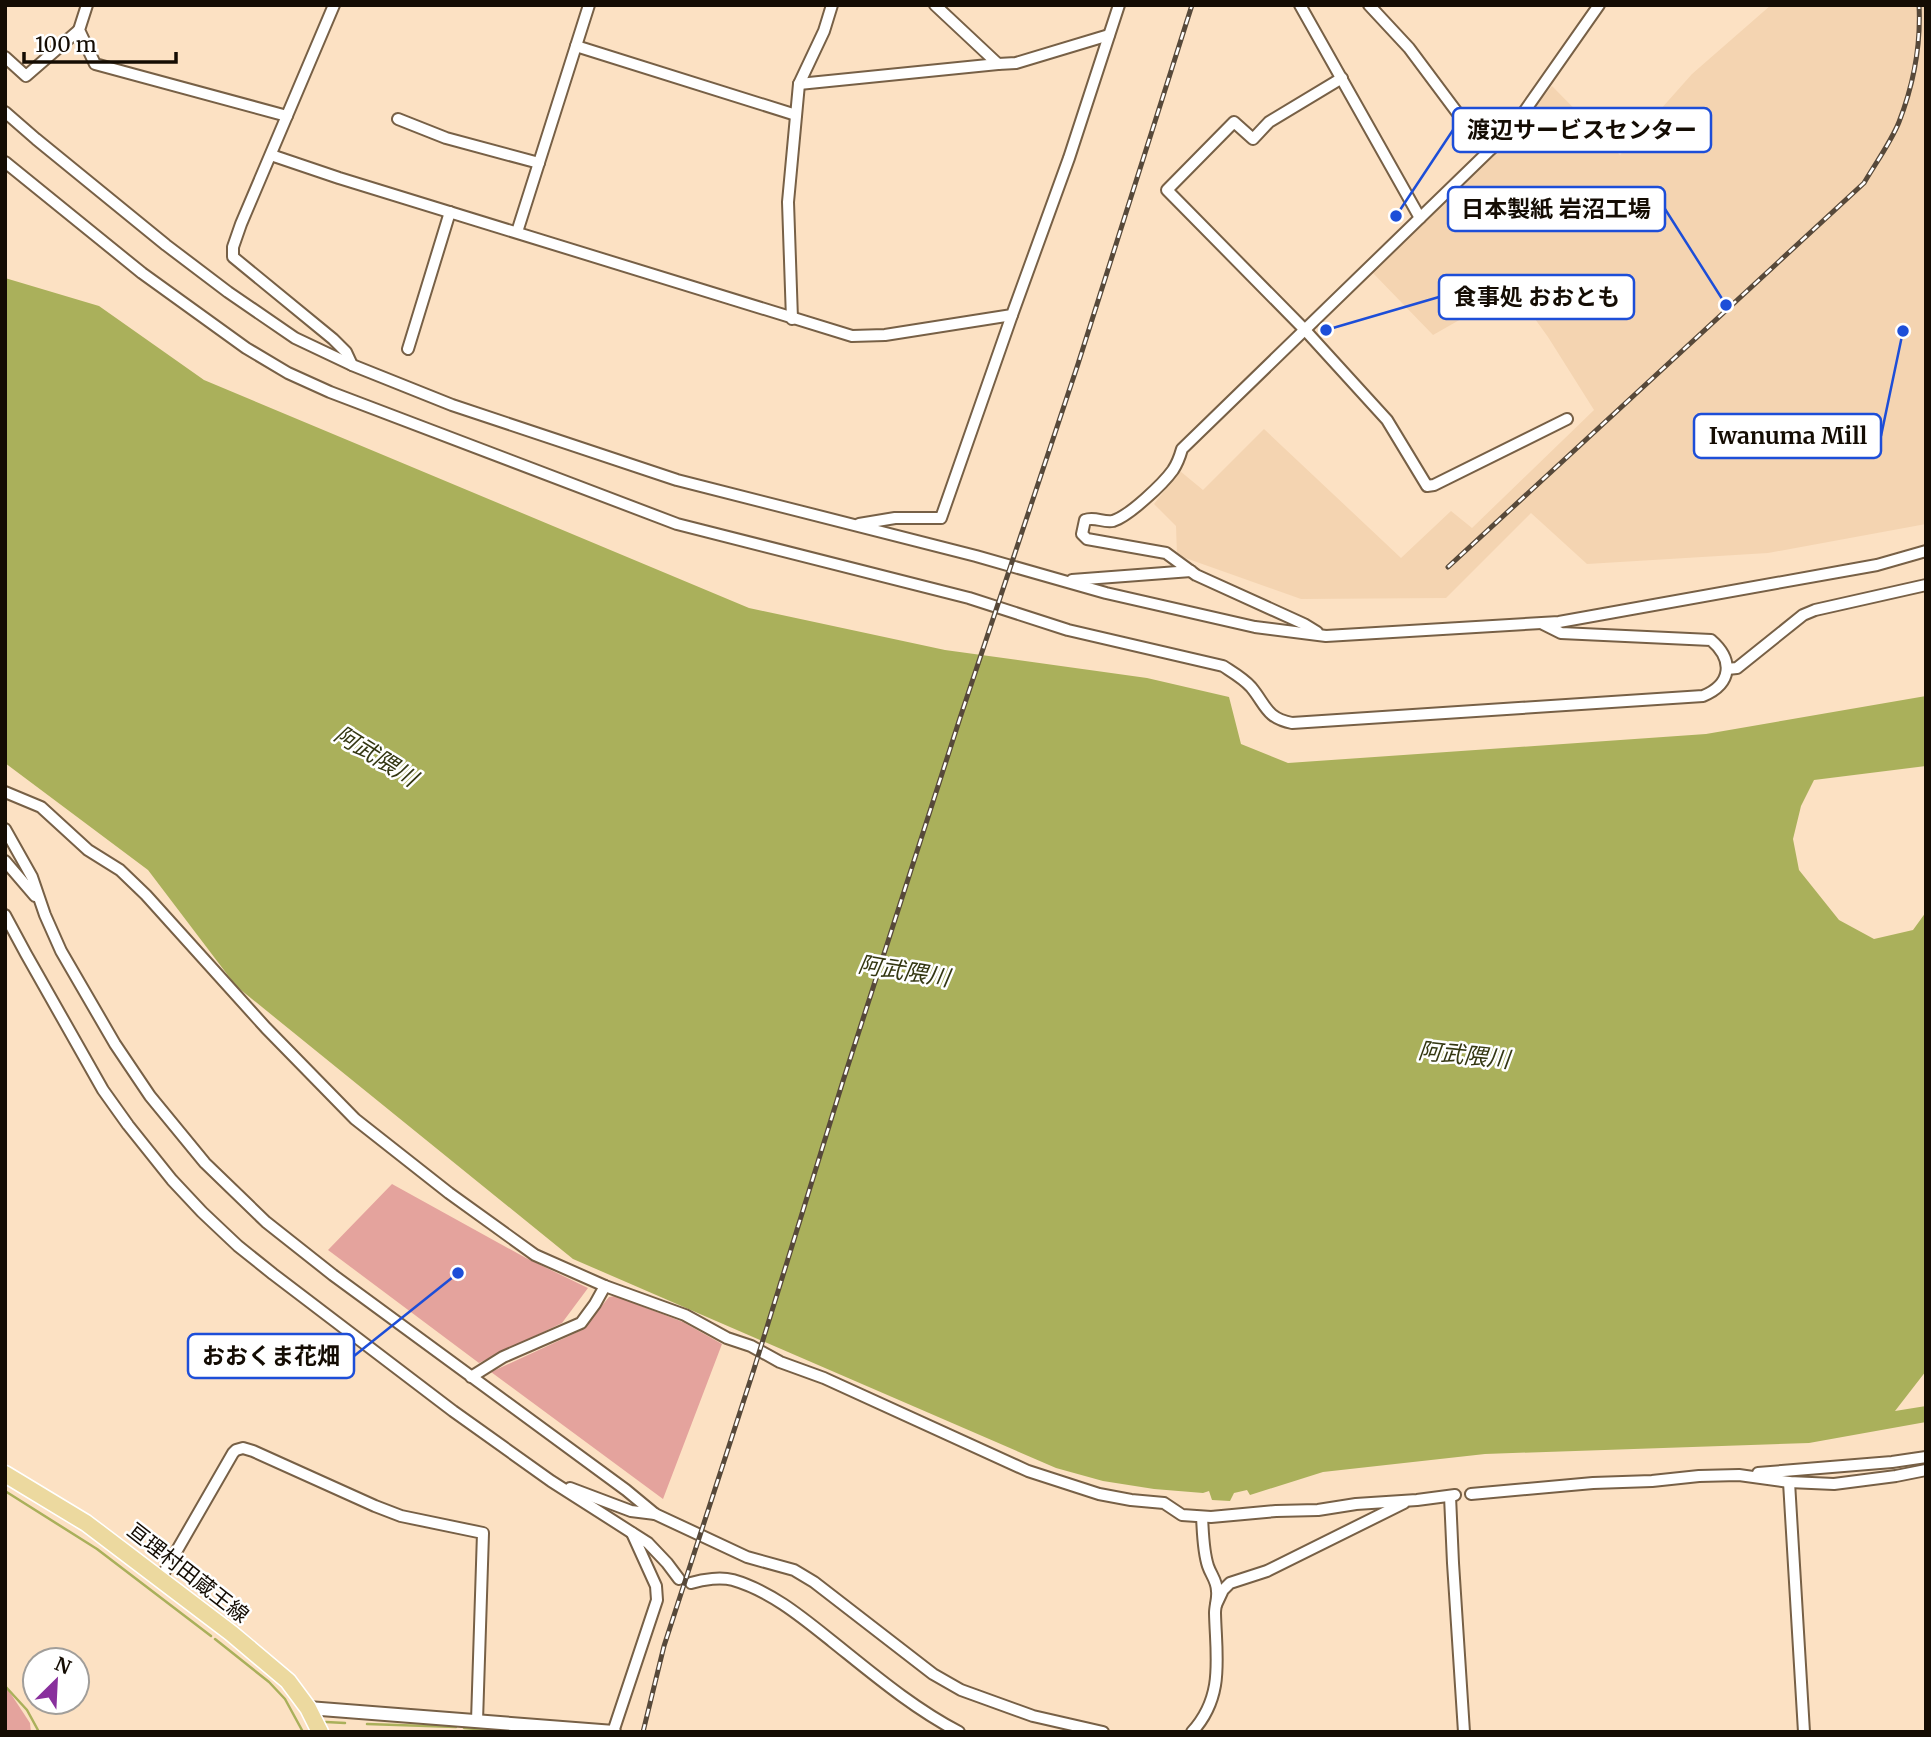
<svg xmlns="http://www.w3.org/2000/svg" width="1931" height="1737" viewBox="0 0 1931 1737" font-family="Merriweather,'Noto Sans JP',serif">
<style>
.built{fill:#f4d4b1}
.green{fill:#e4a39d}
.water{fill:#aab05b}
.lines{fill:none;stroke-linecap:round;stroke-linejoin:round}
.stream{stroke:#aab05b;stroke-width:2.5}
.minor-casing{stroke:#776046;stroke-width:14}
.tertiary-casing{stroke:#776046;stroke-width:16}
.primary-casing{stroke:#fff;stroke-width:19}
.minor{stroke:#fff;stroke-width:10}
.tertiary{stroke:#fff;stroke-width:12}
.primary{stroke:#ecd99f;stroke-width:16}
.rail-casing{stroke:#57493a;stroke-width:5}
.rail{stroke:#fff;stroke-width:2.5;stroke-dasharray:8;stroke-linecap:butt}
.labels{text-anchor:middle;stroke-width:5;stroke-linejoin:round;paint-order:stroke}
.street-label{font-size:21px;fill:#140c03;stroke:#fff}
.water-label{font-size:23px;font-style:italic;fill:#343712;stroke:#fff}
.leader{fill:none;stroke:#1d4ed8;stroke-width:2.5}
.callout-dot{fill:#1d4ed8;stroke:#fff;stroke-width:2.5}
.callout{fill:#fff;stroke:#1d4ed8;stroke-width:2.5}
.callout-label{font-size:23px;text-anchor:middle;font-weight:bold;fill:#140c03}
</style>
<rect width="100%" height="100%" fill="#fce1c3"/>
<polygon class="built" points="1771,5 1926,5 1926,524 1768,553 1587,564 1531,513 1446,598 1301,599 1177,555 1176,526 1154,504 1180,471 1203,490 1264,429 1401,558 1451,511 1472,528 1594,410 1548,337 1508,281 1471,300 1477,310 1433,335 1372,272 1495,154 1552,86 1620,155 1692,74"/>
<g class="green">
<polygon points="392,1184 526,1258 588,1288 562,1323 479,1363 328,1250"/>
<polygon points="615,1296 683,1322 722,1344 663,1499 491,1372 582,1330 609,1297"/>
<polygon points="5,1685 30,1723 31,1732 5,1732"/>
</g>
<polygon class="water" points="5,278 99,306 204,380 749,608 945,650 1147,678 1229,697 1241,744 1288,763 1706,734 1926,696 1926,766 1814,780 1801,806 1793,839 1799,870 1839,920 1874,939 1913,930 1926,912 1926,1371 1895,1411 1926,1406 1926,1422 1809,1443 1485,1454 1323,1472 1250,1495 1247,1490 1234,1493 1230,1501 1212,1500 1209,1491 1203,1493 1154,1489 1103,1481 1056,1468 573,1259 236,986 148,870 5,763"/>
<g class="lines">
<g class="stream">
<polyline points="5,1491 97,1549 211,1636"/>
<polyline points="215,1639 269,1682 285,1699 303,1732"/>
<polyline points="5,1686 27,1710 39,1732"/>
<polyline points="326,1722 345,1723"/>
<polyline points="367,1724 456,1727"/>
<polyline points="464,1728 513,1732"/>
</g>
<g class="minor-casing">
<g id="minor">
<polyline points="87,5 79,30 95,64 287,116"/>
<polyline points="334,5 241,224 233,247 233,257 333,339 346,352 352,365"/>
<polyline points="935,5 998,64"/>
<polyline points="1300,5 1420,218"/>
<polyline points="1369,5 1409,48 1459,115 1491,149"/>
<polyline points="576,46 796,115"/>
<polyline points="5,57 26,76 79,30"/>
<polyline points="1342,78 1269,122 1253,139 1234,122 1167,190 1305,330 1387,420 1427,486 1434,485 1567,419"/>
<polyline points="799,84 998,64 1016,63 1109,35"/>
<polyline points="5,112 36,139 166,245 228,292 295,338 352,365 452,405 677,480 976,556 1106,593 1255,627 1326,636 1559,622 1877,565 1926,551"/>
<polyline points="398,119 446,138 539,163"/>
<polyline points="271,155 339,178 852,336 885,335 1012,315 1069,158 1119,5"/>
<path d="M5,162L142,273L246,348L288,373L330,392L677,524L969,598L1068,630L1223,666C1232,672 1243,678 1251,687C1266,705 1266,718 1292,723L1703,696C1732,684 1734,660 1711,640L1561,633L1543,624"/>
<polyline points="517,232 589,5"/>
<polyline points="792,319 788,202 799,84 824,31 832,5"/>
<polyline points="408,349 450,212"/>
<polyline points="859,524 895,518 941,518 1012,315"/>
<polyline points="1072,580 1191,571"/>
<path d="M1317,632L1304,624L1196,575L1166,553L1087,539L1082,534L1085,520C1095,516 1103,523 1113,521C1129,516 1163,484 1173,470C1177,464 1180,456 1182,449L1491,149L1524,112L1599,5"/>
<polyline points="1727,669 1737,668 1803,615 1815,610 1926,585"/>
<polyline points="5,792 41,807 88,850 120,870 146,895 266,1028 355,1119 449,1193 535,1255 605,1286 685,1315 727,1338 751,1346 780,1362 824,1378 1028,1471 1099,1494 1131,1500 1164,1503 1182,1515 1211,1517 1276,1511 1318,1510 1356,1504 1417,1500 1455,1495"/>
<polyline points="5,829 32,877 45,915 61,951 115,1044 150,1096 205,1163 266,1222 333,1275 626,1490 655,1514 747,1557 794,1570 814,1582 933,1674 961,1690 1033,1716 1103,1732"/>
<polyline points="5,861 35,896"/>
<polyline points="5,915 26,954 103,1090 128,1125 172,1180 202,1212 238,1246 273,1274 453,1411 551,1481 648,1543 667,1563 679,1579"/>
<polyline points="471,1377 503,1357 581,1323 595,1304 605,1286"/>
<polyline points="1758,1473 1892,1462 1926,1457"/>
<polyline points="1789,1482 1804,1732"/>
<polyline points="570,1488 631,1511 655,1514"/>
<polyline points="1471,1494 1593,1483 1652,1481 1699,1476 1739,1475 1789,1482 1834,1484 1896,1476 1926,1470"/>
<polyline points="1450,1496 1453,1563 1464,1732"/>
<polyline points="161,1578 233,1453 236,1450 243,1448 253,1451 375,1506 401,1516 483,1533 477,1721"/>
<path d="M691,1583C704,1579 721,1577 733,1580C771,1591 803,1618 833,1642C873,1674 913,1708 959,1732"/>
<polyline points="1216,1605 1223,1590 1230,1583 1267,1571 1404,1503"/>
<polyline points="613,1732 657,1600 656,1586 632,1533"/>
<path d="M1192,1732C1225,1696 1216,1657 1215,1613C1215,1606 1218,1598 1217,1591C1217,1581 1211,1575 1208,1566C1203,1551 1203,1532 1202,1517"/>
</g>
</g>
<g class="tertiary-casing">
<polyline id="tertiary" points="308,1708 614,1732"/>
</g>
<g class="primary-casing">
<polyline id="primary" points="5,1474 86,1523 231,1633 288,1681 308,1708 320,1732"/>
</g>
<use href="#minor" class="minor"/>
<use href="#tertiary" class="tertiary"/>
<use href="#primary" class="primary"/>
<g class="rail-casing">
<g id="rail">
<path d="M1448,567L1864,183C1875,164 1891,142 1899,122C1913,86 1921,44 1919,5"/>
<polyline points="643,1732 664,1646 754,1369 843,1081 960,718 1078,364 1192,5"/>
</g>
</g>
<use href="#rail" class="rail"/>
</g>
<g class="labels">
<g class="street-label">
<text transform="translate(188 1573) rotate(38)" y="7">亘理村田蔵王線</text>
</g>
<g class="water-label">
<text transform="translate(376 756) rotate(32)" y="8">阿武隈川</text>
<text transform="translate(904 971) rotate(9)" y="8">阿武隈川</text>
<text transform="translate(1464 1055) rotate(6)" y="8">阿武隈川</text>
</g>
</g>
<path class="leader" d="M1396 216L1453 130M1726 305L1665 209M1326 330L1439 297M1903 331L1881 436M458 1273L354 1356"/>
<g class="callout-dot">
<circle cx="1396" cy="216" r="7"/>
<circle cx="1726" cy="305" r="7"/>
<circle cx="1326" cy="330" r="7"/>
<circle cx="1903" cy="331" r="7"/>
<circle cx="458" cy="1273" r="7"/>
</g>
<g class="callout">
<rect x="1453" y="108" width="258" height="44" rx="7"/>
<rect x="1448" y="187" width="217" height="44" rx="7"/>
<rect x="1439" y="275" width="195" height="44" rx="7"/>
<rect x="1694" y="414" width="187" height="44" rx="7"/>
<rect x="188" y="1334" width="166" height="44" rx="7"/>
</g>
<g class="callout-label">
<text x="1582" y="138">渡辺サービスセンター</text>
<text x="1556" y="217">日本製紙 岩沼工場</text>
<text x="1537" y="305">食事処 おおとも</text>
<text x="1788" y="444">Iwanuma Mill</text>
<text x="271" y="1364">おおくま花畑</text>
</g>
<rect width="1931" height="1737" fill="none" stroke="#140c03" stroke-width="14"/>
<g transform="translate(56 1681) rotate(24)"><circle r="33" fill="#ffffff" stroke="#a19e9a" stroke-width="2"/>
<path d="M0-5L12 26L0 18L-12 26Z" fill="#89309d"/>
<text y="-10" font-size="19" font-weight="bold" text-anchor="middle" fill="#140c03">N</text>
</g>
<path d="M24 52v10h152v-10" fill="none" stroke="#140c03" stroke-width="3.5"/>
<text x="35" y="52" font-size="21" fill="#140c03" stroke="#ffffff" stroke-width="5" paint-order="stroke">100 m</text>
</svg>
